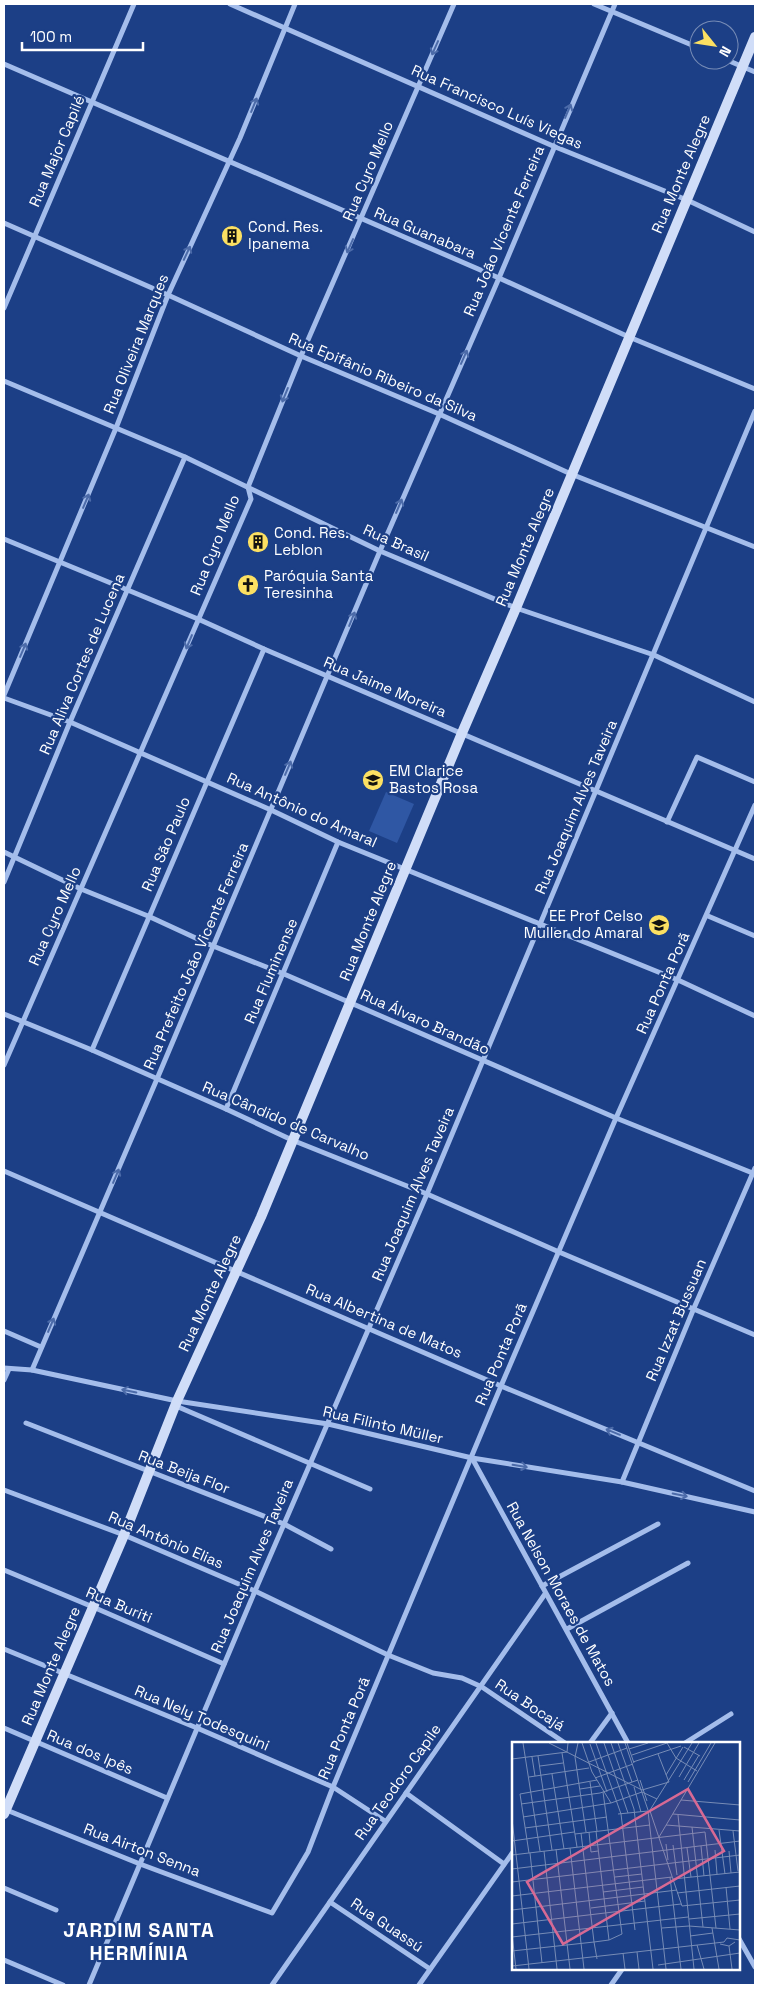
<svg xmlns="http://www.w3.org/2000/svg" width="759" height="1989" viewBox="0 0 759 1989" font-family="'Space Grotesk',sans-serif">
<style>
.green{fill:#2f57a4}
.lines{fill:none;stroke-linecap:round;stroke-linejoin:round}
.street{stroke:#a4bdeb;stroke-width:5}
.secondary{stroke:#d0ddf8;stroke-width:10}
.oneway{stroke:#4c6ba9}
.labels{text-anchor:middle;stroke-width:4.5;stroke-linejoin:round;paint-order:stroke}
.street-label{font-size:15px;fill:#fff;stroke:#1c3f86}
.poi-label{font-size:15px;fill:#fff;stroke:#1c3f86;text-anchor:start}
.district-label{font-size:20px;font-weight:bold;letter-spacing:1px;fill:#fff;stroke:#1c3f86}
.inset-road{fill:none;stroke:#778cb6;stroke-width:1}
.view{fill:#d76994;fill-opacity:0.15;stroke:#d76994;stroke-width:2.5}
.inset-edge{fill:none;stroke:#fff;stroke-width:2.5}
</style>
<rect width="100%" height="100%" fill="#1c3f86"/>
<polygon class="green" points="386,792 414,804 397,843 369,831"/>
<g class="lines">
<g class="street">
<polyline points="230,4 553,146 687,200 755,232"/>
<polyline points="594,4 699,48"/>
<polyline points="727,60 755,72"/>
<polyline points="4,64 499,278 629,337 755,389"/>
<polyline points="4,223 168,295 301,356 439,414 571,474 755,547"/>
<polyline points="4,308 134,4"/>
<polyline points="4,381 185,457 380,551 516,608 654,655 755,702"/>
<polyline points="4,539 198,619 264,649 755,859"/>
<polyline points="4,695 116,428 168,295 240,138 295,4"/>
<polyline points="4,698 70,722 271,810 338,842 678,980 755,1016"/>
<polyline points="667,822 697,757 755,782"/>
<polyline points="4,852 81,889 148,916 213,946 284,974 616,1118 755,1174"/>
<polyline points="4,882 70,722 185,457"/>
<polyline points="708,916 755,936"/>
<polyline points="4,1014 92,1050 226,1109 292,1140 427,1194 559,1252 755,1335"/>
<polyline points="92,1050 264,649"/>
<polyline points="4,1065 251,499 248,487 301,356 454,4"/>
<polyline points="226,1109 338,842"/>
<polyline points="4,1171 501,1386 755,1491"/>
<polyline points="4,1331 41,1347"/>
<polyline points="4,1368 32,1370 177,1401 328,1424 472,1458 622,1482 755,1512"/>
<polyline points="32,1370 157,1079 380,551 499,278 615,4"/>
<polyline points="4,1380 9,1369"/>
<polyline points="176,1406 370,1489"/>
<polyline points="26,1423 284,1524 331,1549"/>
<polyline points="472,1458 628,1743"/>
<polyline points="622,1482 694,1308 755,1168"/>
<polyline points="4,1490 124,1535 255,1591 388,1655 433,1673 462,1678 482,1687 565,1743"/>
<polyline points="4,1570 93,1607 224,1664"/>
<polyline points="542,1586 658,1524"/>
<polyline points="567,1629 688,1563"/>
<polyline points="4,1649 197,1728 333,1787 385,1821"/>
<polyline points="4,1728 167,1798"/>
<polyline points="590,1743 612,1713"/>
<polyline points="685,1743 731,1714"/>
<polyline points="406,1793 504,1864"/>
<polyline points="4,1809 140,1864 272,1913 308,1852 333,1787 501,1386 616,1118 755,805"/>
<polyline points="4,1888 56,1910"/>
<polyline points="330,1902 430,1969"/>
<polyline points="738,1937 755,1967"/>
<polyline points="4,1960 63,1985"/>
<polyline points="89,1985 255,1591 427,1194 755,411"/>
<polyline points="272,1985 545,1594"/>
<polyline points="419,1985 513,1852"/>
<polyline points="611,1985 623,1968"/>
</g>
<polyline class="secondary" points="4,1814 124,1535 177,1401 261,1217 462,733 516,608 755,37"/>
</g>
<defs><path id="oneway-shaft" d="M-6 0H5M1.5-3L5.5 0L1.5 3" fill="none" stroke-width="1.6" stroke-linecap="round" stroke-linejoin="round" transform="scale(1.25)"/></defs>
<g class="oneway">
<use href="#oneway-shaft" transform="translate(435 48) rotate(114)"/>
<use href="#oneway-shaft" transform="translate(254 105) rotate(-68)"/>
<use href="#oneway-shaft" transform="translate(568 111) rotate(-67)"/>
<use href="#oneway-shaft" transform="translate(350 246) rotate(114)"/>
<use href="#oneway-shaft" transform="translate(187 253) rotate(-65)"/>
<use href="#oneway-shaft" transform="translate(464 357) rotate(-66)"/>
<use href="#oneway-shaft" transform="translate(285 395) rotate(112)"/>
<use href="#oneway-shaft" transform="translate(86 501) rotate(-67)"/>
<use href="#oneway-shaft" transform="translate(399 506) rotate(-67)"/>
<use href="#oneway-shaft" transform="translate(352 619) rotate(-68)"/>
<use href="#oneway-shaft" transform="translate(189 642) rotate(113)"/>
<use href="#oneway-shaft" transform="translate(23 650) rotate(-67)"/>
<use href="#oneway-shaft" transform="translate(288 768) rotate(-67)"/>
<use href="#oneway-shaft" transform="translate(116 1176) rotate(-67)"/>
<use href="#oneway-shaft" transform="translate(51 1325) rotate(-67)"/>
<use href="#oneway-shaft" transform="translate(129 1391) rotate(-168)"/>
<use href="#oneway-shaft" transform="translate(613 1432) rotate(-158)"/>
<use href="#oneway-shaft" transform="translate(520 1466) rotate(9)"/>
<use href="#oneway-shaft" transform="translate(680 1495) rotate(12)"/>
</g>
<defs>
<g id="building-disc" transform="scale(1.125)"><circle r="9.5" fill="#fce062" stroke="#1c3f86"/><path d="M-4-6H4V6H1V3H-1V6H-4ZM-2.5-4.3h1.7v1.8h-1.7ZM.8-4.3h1.7v1.8H.8ZM-2.5-1h1.7V.8h-1.7ZM.8-1h1.7V.8H.8Z" fill="#111"/></g>
<g id="church-disc" transform="scale(1.125)"><circle r="9.5" fill="#fce062" stroke="#1c3f86"/><path d="M-1.2-6h2.4v3.5h3.3v2.4h-3.3V6h-2.4V-.1h-3.3v-2.4h3.3Z" fill="#111"/></g>
<g id="school-disc" transform="scale(1.125)"><circle r="9.5" fill="#fce062" stroke="#1c3f86"/><path d="M0-5L7-2L0 1L-7-2ZM-4 1L0 2.5L4 1V4Q0 6-4 4Z" fill="#111"/></g>
</defs>
<g fill-rule="evenodd">
<use href="#building-disc" x="232" y="236"/>
<use href="#building-disc" x="258" y="542"/>
<use href="#church-disc" x="248" y="585"/>
<use href="#school-disc" x="373" y="780"/>
<use href="#school-disc" x="659" y="925"/>
</g>
<g class="labels">
<g class="street-label">
<text transform="translate(497 107) rotate(24)" y="5">Rua Francisco Luís Viegas</text>
<text transform="translate(57 151) rotate(-67)" y="5">Rua Major Capilé</text>
<text transform="translate(368 171) rotate(-67)" y="5">Rua Cyro Mello</text>
<text transform="translate(681 174) rotate(-67)" y="5">Rua Monte Alegre</text>
<text transform="translate(504 231) rotate(-67)" y="5">Rua João Vicente Ferreira</text>
<text transform="translate(425 233) rotate(23)" y="5">Rua Guanabara</text>
<text transform="translate(136 344) rotate(-68)" y="5">Rua Oliveira Marques</text>
<text transform="translate(383 377) rotate(23)" y="5">Rua Epifânio Ribeiro da Silva</text>
<text transform="translate(396 543) rotate(24)" y="5">Rua Brasil</text>
<text transform="translate(215 545) rotate(-68)" y="5">Rua Cyro Mello</text>
<text transform="translate(525 547) rotate(-67)" y="5">Rua Monte Alegre</text>
<text transform="translate(82 664) rotate(-67)" y="5">Rua Aliva Cortes de Lucena</text>
<text transform="translate(385 687) rotate(23)" y="5">Rua Jaime Moreira</text>
<text transform="translate(576 807) rotate(-67)" y="5">Rua Joaquim Alves Taveira</text>
<text transform="translate(302 810) rotate(24)" y="5">Rua Antônio do Amaral</text>
<text transform="translate(166 844) rotate(-67)" y="5">Rua São Paulo</text>
<text transform="translate(55 916) rotate(-66)" y="5">Rua Cyro Mello</text>
<text transform="translate(368 921) rotate(-68)" y="5">Rua Monte Alegre</text>
<text transform="translate(196 956) rotate(-67)" y="5">Rua Prefeito João Vicente Ferreira</text>
<text transform="translate(271 971) rotate(-67)" y="5">Rua Fluminense</text>
<text transform="translate(663 983) rotate(-66)" y="5">Rua Ponta Porã</text>
<text transform="translate(425 1022) rotate(24)" y="5">Rua Álvaro Brandão</text>
<text transform="translate(286 1121) rotate(23)" y="5">Rua Cândido de Carvalho</text>
<text transform="translate(413 1194) rotate(-67)" y="5">Rua Joaquim Alves Taveira</text>
<text transform="translate(210 1293) rotate(-65)" y="5">Rua Monte Alegre</text>
<text transform="translate(676 1320) rotate(-67)" y="5">Rua Izzat Bussuan</text>
<text transform="translate(384 1321) rotate(23)" y="5">Rua Albertina de Matos</text>
<text transform="translate(501 1354) rotate(-67)" y="5">Rua Ponta Porã</text>
<text transform="translate(383 1425) rotate(13)" y="5">Rua Filinto Müller</text>
<text transform="translate(184 1472) rotate(21)" y="5">Rua Beija Flor</text>
<text transform="translate(166 1540) rotate(23)" y="5">Rua Antônio Elias</text>
<text transform="translate(252 1566) rotate(-67)" y="5">Rua Joaquim Alves Taveira</text>
<text transform="translate(561 1594) rotate(61)" y="5">Rua Nelson Moraes de Matos</text>
<text transform="translate(119 1605) rotate(23)" y="5">Rua Buriti</text>
<text transform="translate(51 1666) rotate(-67)" y="5">Rua Monte Alegre</text>
<text transform="translate(530 1705) rotate(34)" y="5">Rua Bocajá</text>
<text transform="translate(202 1718) rotate(23)" y="5">Rua Nely Todesquini</text>
<text transform="translate(344 1728) rotate(-67)" y="5">Rua Ponta Porã</text>
<text transform="translate(90 1752) rotate(23)" y="5">Rua dos Ipês</text>
<text transform="translate(398 1782) rotate(-55)" y="5">Rua Teodoro Capile</text>
<text transform="translate(142 1850) rotate(21)" y="5">Rua Airton Senna</text>
<text transform="translate(387 1925) rotate(34)" y="5">Rua Guassú</text>
</g>
<g class="poi-label">
<text x="248" y="232">Cond. Res.<tspan x="248" dy="17">Ipanema</tspan></text>
<text x="274" y="538">Cond. Res.<tspan x="274" dy="17">Leblon</tspan></text>
<text x="264" y="581">Paróquia Santa<tspan x="264" dy="17">Teresinha</tspan></text>
<text x="389" y="776">EM Clarice<tspan x="389" dy="17">Bastos Rosa</tspan></text>
<text x="643" y="921" text-anchor="end">EE Prof Celso<tspan x="643" dy="17">Muller do Amaral</tspan></text>
</g>
<g class="district-label">
<text x="139" y="1937">JARDIM SANTA<tspan x="139" dy="23">HERMÍNIA</tspan></text>
</g>
</g>
<g transform="translate(512 1742)">
<rect width="228" height="228" fill="#1c3f86"/>
<path class="inset-road" d="M11,1L28,109M37,1L130,48L157,40M66,1L63,15L74,90M70,1L80,30L99,61M84,1L109,72L123,188M92,1L116,71M99,1L122,67L141,227M106,1L120,40M113,1L136,68M115,1L122,21M155,1L164,16L185,29M78,2L95,50M172,5L188,14M117,7L136,1M50,11L65,105M146,12L157,40M120,13L155,1M26,14L40,108M20,15L23,34M0,17L55,10L56,1M77,20L115,6M121,20L169,4M28,24L51,21M40,32L52,107M154,33L171,5M17,35L77,26M167,35L187,1M83,36L121,22M128,38L135,59M172,38L187,13M78,40L85,89M176,40L199,1M122,45L129,70M68,47L88,44M169,58L228,63M9,62L88,51L126,38M138,68L180,1M136,69L154,227M138,69L170,164L228,158M106,72L136,69M161,72L228,78M166,73L182,227M11,75L99,61L130,50L145,57M0,77L17,227M154,83L228,89M180,85L191,185M13,86L95,75M207,88L213,132M84,89L97,198M221,89L226,129M77,90L79,110L86,109M69,91L82,200L97,198L110,192L91,50M63,92L138,83M147,95L203,1M0,99L62,90M154,102L156,118M161,103L165,133M189,104L192,134M58,106L72,227M175,106L179,135M44,107L58,227M203,108L205,132M32,109L45,227M217,109L219,131M17,111L8,52L85,38M18,111L30,221M0,113L193,90L204,186M0,127L228,99M103,135L130,132M158,135L169,227M161,137L228,130M0,140L228,113M214,145L218,187M91,150L131,145M165,151L228,144M0,154L160,135M79,166L133,159M0,168L165,148M177,177L228,172M0,182L169,162M150,186L177,184L228,188M200,186L207,227M0,192L4,227M178,194L201,191M0,195L176,175M208,202L217,204L223,200M185,203L192,227M217,204L220,227M0,209L82,200L85,217M125,210L127,227M111,211L113,227M146,223L228,211M0,224L212,200L215,196L228,198"/>
<path class="view" d="M176,47L212,109L51,202L15,140Z"/>
<rect width="228" height="228" class="inset-edge"/>
</g>
<rect width="759" height="1989" fill="none" stroke="#ffffff" stroke-width="10"/>
<g transform="translate(714 45) rotate(120)"><circle r="24" fill="#1c3f86" stroke="#778cb6"/>
<path d="M0-4L9 19L0 12L-9 19Z" fill="#fce062"/>
<text y="-8" font-size="14" font-weight="bold" text-anchor="middle" fill="#ffffff">N</text>
</g>
<path d="M22 42v8h121v-8" fill="none" stroke="#ffffff" stroke-width="2.5"/>
<text x="30" y="42" font-size="15" fill="#ffffff" stroke="#1c3f86" stroke-width="4" paint-order="stroke">100 m</text>
</svg>
